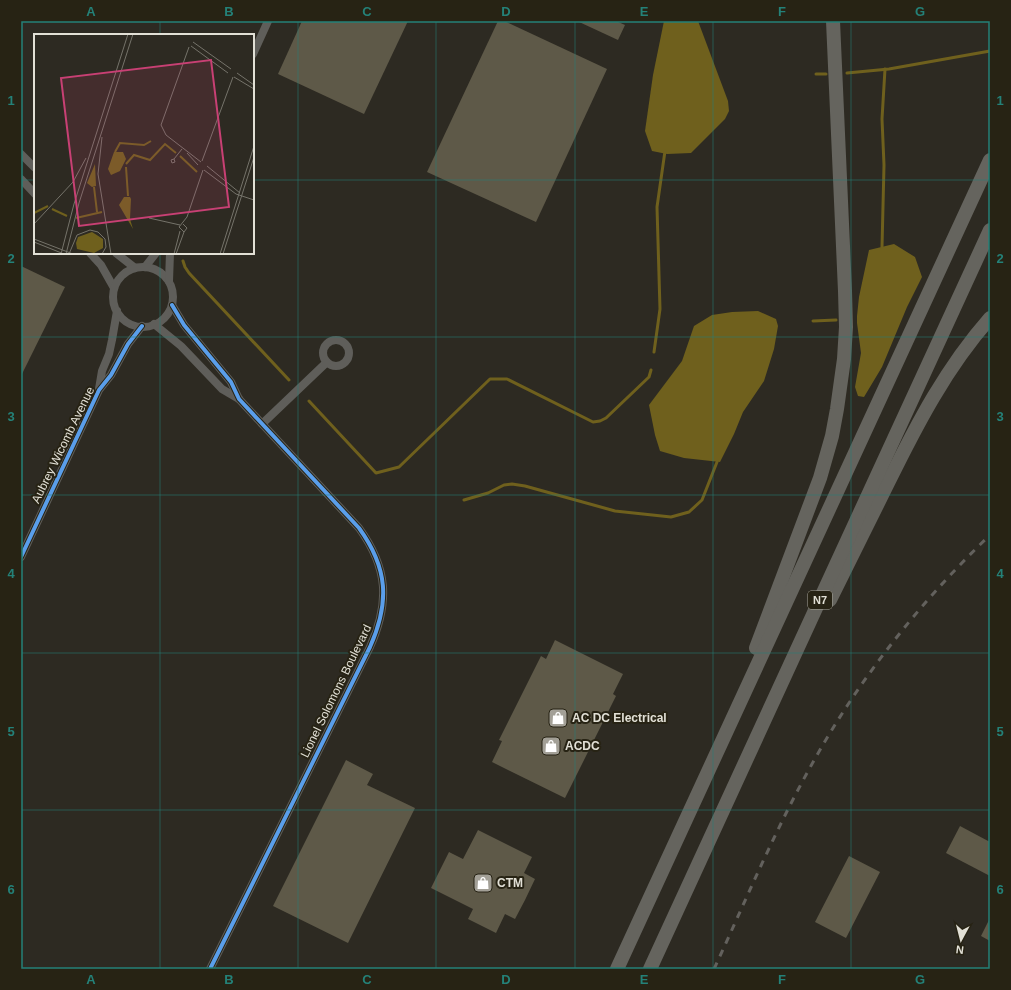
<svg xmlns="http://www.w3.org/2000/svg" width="1011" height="990" viewBox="0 0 1011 990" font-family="Helvetica,sans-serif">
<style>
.water{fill:#6f601d}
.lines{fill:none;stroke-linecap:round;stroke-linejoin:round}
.stream{stroke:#6f601d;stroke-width:3}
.building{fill:#5e5948}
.street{stroke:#5f5e5a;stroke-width:8}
.highway{stroke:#65645e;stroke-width:14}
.rail{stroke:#63615d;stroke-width:3;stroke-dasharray:7 7;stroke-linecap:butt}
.cycleway-casing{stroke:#272314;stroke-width:6}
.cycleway{stroke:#5a9eea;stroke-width:4}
.grid{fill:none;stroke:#248178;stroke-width:1;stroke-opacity:0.55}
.labels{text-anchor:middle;stroke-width:4;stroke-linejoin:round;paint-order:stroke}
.shield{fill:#272314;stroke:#aaa79c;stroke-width:1}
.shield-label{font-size:11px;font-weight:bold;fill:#e2e0d6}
.street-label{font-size:12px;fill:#e2e0d6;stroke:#272314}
.poi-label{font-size:12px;font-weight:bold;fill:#e2e0d6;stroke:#272314;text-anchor:start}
.inset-river{fill:none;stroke:#6f601d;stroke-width:2}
.inset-road{fill:none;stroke:#75736a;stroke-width:1}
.view{fill:#c84074;fill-opacity:0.15;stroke:#c84074;stroke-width:2}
.inset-edge{fill:none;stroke:#e2e0d6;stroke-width:2}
.neatline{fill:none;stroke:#248178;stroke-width:1.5}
.grid-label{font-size:13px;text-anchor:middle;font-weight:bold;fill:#248178}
</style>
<rect width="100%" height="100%" fill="#2d2a22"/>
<g class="water">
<polygon points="664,21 698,21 728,101 729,111 725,119 691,153 667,154 652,151 645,131 653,75"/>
<polygon points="894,244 915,257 922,277 907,307 882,367 864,397 858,396 855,387 861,353 857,323 857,316 859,297 869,250"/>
<polygon points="758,311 776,319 778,326 774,349 764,381 743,412 734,434 720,462 684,458 660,451 655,435 649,405 682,361 694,326 712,315 732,312"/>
</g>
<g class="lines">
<g class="stream">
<polyline points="847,73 889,69 990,51"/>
<polyline points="816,74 826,74"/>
<polyline points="882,247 884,165 882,119 885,69"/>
<polyline points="183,261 185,267 189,273 289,380"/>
<polyline points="813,321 836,320"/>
<polyline points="654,352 660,309 657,207 665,151"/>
<polyline points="309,401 376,473 399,467 490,379 507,379 593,422 600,421 606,418 649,377 651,370"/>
<polyline points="464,500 488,493 504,485 512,484 525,486 615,511 671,517 689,512 702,500 717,462"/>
</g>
</g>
<g class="building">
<polygon points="302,21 408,21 364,114 278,74"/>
<polygon points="498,21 504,21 607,69 536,222 427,172"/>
<polygon points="577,21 616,21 625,25 618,40"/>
<polygon points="21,266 65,287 21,376"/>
<polygon points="555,640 623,674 613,694 616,696 565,798 492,762 502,741 499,740 541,656 546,659"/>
<polygon points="346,760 373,774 367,785 415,808 348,943 273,906"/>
<polygon points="960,826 990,842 990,876 946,853"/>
<polygon points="478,830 532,857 524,873 535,879 525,900 515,919 505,914 496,933 468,919 473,909 431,888 449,852 463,859"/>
<polygon points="849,856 880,872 846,938 815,922"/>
<polygon points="990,918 990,941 981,936"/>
</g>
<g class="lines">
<g class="street">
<polyline points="253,54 268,21"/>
<polyline points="21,154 35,168"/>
<polyline points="21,179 35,194"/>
<polyline points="90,253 101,265 114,288"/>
<polyline points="116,253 135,268"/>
<polyline points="145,267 156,253"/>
<circle cx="143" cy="297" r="30"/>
<polyline points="169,281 170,253"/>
<path d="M172,305L184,325L231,382L239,399L359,528C388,568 390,602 370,647L210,969"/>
<polyline points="154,324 181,346 222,389 239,399"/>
<circle cx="336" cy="353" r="13"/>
<polyline points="99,389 102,371 109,354 112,340 117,311"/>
<polyline points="262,424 327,362"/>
<polyline points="21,557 99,390 111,375 128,344 142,326"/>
</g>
<g class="highway">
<path d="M830,600C849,561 869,522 888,483C917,424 946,368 990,318"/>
<polyline points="756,648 820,478 832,436 837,409 844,359 846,327 845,291 833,21"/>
<polyline points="617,969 990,160"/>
<polyline points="650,969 990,230"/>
</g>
<path class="rail" d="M714,969C746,900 775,830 812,764C859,679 920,602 990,535"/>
<g class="cycleway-casing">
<g id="cycleway">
<path d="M172,305L184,325L231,382L239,399L359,528C388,568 390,602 370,647L210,969"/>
<polyline points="21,557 99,390 111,375 128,344 142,326"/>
</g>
</g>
<use href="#cycleway" class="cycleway"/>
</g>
<path class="grid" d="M160,21V35M298,21V969M436,21V969M575,21V969M713,21V969M851,21V969M21,180H35M253,180H990M160,253V969M21,337H990M21,495H990M21,653H990M21,810H990"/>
<defs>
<g id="shop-square" transform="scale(1)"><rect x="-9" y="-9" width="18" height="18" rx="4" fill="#a3a097" stroke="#272314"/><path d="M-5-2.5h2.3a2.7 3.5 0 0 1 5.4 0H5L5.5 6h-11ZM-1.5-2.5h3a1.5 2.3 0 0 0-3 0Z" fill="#fff"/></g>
</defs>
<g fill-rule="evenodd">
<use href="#shop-square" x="558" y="718"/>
<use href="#shop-square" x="551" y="746"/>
<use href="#shop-square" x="483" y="883"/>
</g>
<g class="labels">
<rect class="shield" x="808" y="591" width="24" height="18" rx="3"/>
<g class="shield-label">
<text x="820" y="604">N7</text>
</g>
<g class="street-label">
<text transform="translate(63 445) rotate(-64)" y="4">Aubrey Wicomb Avenue</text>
<text transform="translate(336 691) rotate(-64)" y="4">Lionel Solomons Boulevard</text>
</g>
<g class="poi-label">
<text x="572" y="722">AC DC Electrical</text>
<text x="565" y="750">ACDC</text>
<text x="497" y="887">CTM</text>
</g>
</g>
<g transform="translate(34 34)">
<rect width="220" height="220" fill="#2d2a22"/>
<path d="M80,118H89L92,125L86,137L77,141L74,135ZM61,130L62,152L58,153L53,149ZM90,163H96L97,165L96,185L99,195L85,171ZM58,198L69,205V214L60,219L43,215L42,209L44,203Z" fill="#6f601d"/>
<path class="inset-river" d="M81,118L86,109L110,111L117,107M146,122L163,138M92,130L100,121L116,126L131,110L142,119M92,133L94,162M60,153L63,178M18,175L33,182M0,179L14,172M42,184L68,178"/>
<path class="inset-road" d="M159,8L197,35M157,12L194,39M155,13L127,91L132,101L167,128M203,39L220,51M200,43L220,55M68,103L64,140L77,220M153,119L164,131M140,125L148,115M140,125L141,128L138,129L137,126ZM168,127L199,43M173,132L206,159M170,136L202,160L220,166M115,184L146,191M0,190L39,148L52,124M149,190L153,194L150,198L145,193L153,183L169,136M0,205L39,220M0,208L30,220M27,220L40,170L94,0M32,220L45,169L99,0M35,220L43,201L56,196L64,198L71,205L72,213L68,220M140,220L146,197M142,220L150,198M186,220L220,112M189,220L220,123"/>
<path class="view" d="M177,26L195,173L45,192L27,44Z"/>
<rect width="220" height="220" class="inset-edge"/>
</g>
<rect width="1011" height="990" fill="none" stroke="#272314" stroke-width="44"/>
<g transform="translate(961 940) rotate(187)" stroke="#272314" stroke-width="3" paint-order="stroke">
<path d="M0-3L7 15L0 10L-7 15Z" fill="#e2e0d6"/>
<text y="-6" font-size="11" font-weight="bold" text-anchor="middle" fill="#e2e0d6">N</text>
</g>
<rect x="22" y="22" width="967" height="946" class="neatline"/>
<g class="grid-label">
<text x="91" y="16">A</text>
<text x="229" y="16">B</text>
<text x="367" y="16">C</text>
<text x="506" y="16">D</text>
<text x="644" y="16">E</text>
<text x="782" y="16">F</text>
<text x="920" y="16">G</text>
<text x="11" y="105">1</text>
<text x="1000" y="105">1</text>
<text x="11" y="263">2</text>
<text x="1000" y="263">2</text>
<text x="11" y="421">3</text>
<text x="1000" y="421">3</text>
<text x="11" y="578">4</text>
<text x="1000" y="578">4</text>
<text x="11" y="736">5</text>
<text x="1000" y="736">5</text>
<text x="11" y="894">6</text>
<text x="1000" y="894">6</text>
<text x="91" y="984">A</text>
<text x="229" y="984">B</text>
<text x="367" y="984">C</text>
<text x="506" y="984">D</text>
<text x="644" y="984">E</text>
<text x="782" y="984">F</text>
<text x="920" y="984">G</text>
</g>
</svg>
